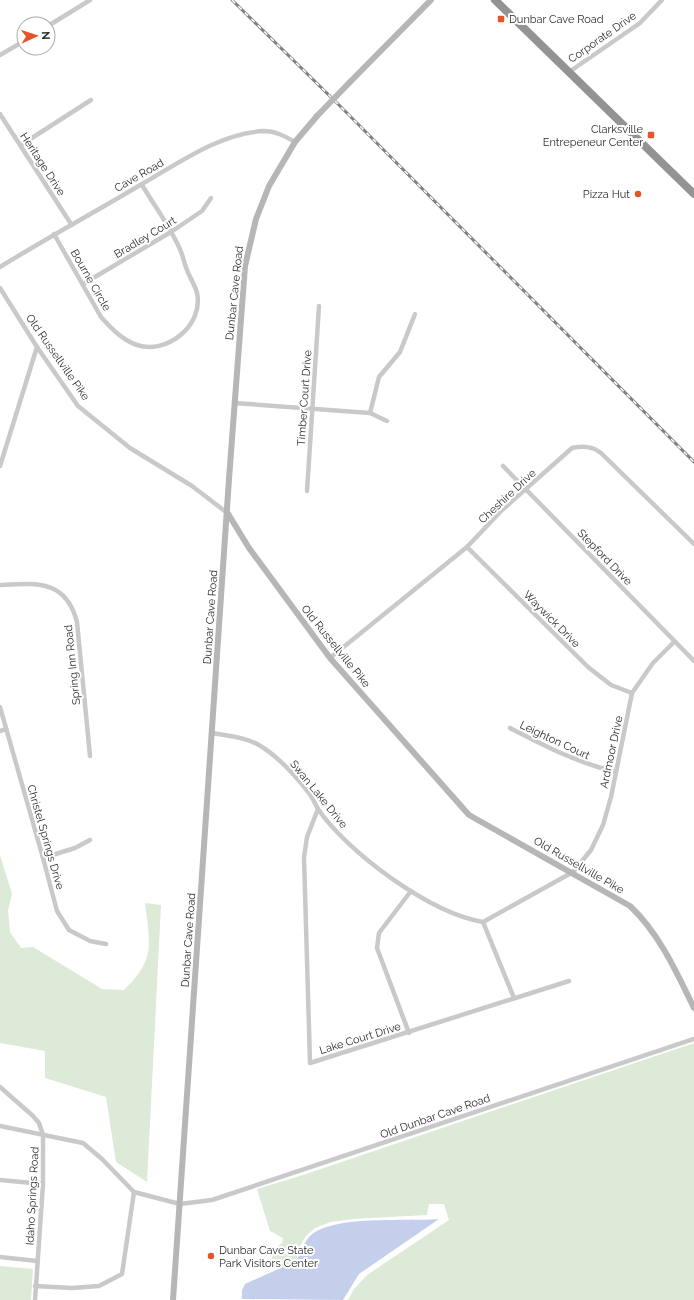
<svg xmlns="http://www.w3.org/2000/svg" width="694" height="1300" viewBox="0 0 694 1300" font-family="Raleway,sans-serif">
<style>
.green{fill:#ddead8}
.water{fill:#c4d0eb}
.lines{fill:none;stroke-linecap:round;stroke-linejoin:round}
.street{stroke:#c9c9c9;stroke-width:4.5}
.secondary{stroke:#b6b6b6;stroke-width:6}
.highway{stroke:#939393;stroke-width:8}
.rail-casing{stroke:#818181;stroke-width:3}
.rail{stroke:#fff;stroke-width:1.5;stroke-dasharray:4.5;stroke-linecap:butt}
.secondary-bridge{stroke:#b6b6b6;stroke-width:6}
.poi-dot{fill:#e75429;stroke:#fff;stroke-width:1.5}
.labels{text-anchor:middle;stroke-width:4;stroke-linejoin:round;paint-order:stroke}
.poi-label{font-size:11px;fill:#2c2c2c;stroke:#fff;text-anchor:start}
.street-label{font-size:11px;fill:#2c2c2c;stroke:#fff}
</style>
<rect width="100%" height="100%" fill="#fff"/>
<g class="green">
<path d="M0,855L12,894L8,910L10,932L21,948L33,947L102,989L124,990C156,959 150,944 145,903L161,905L147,1182L116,1162L106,1097L45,1078V1051L0,1043Z"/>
<polygon points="694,1043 694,1300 348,1300 354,1289 367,1275 449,1220 444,1204 429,1204 427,1215 353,1219 331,1222 315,1228 306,1236 300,1246 297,1258 293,1262 280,1268 271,1260 277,1247 282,1243 283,1238 270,1231 257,1189 303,1175"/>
<polygon points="0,1266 33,1269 31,1300 0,1300"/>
</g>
<path class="water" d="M439,1219L359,1274L343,1300L242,1299V1290L245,1284L285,1266H292C300,1258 301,1246 309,1237C331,1214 407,1222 439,1219Z"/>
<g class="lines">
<g class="street">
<polyline points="48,26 90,0"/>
<polyline points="0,55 24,41"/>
<polyline points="569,72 640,23 662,0"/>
<polyline points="0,114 71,224"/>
<polyline points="21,145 91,100"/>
<path d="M54,234L101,317C111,328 122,340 137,345C167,355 204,325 197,293C195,285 190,278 187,270C184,263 183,255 179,247C169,225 154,205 142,185"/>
<path d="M0,267C47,238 95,212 142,184C179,163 220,133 264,131C276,131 286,137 295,142"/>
<polyline points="83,284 171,232 202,211 211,198"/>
<polyline points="0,288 37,347 78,406 130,448 192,486 226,512"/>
<polyline points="234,403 370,413 387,421"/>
<polyline points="370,413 379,377 400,352 415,314"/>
<polyline points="0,466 37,347"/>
<polyline points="503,466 694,661"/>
<polyline points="307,491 319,306"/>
<polyline points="467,547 588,667 611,685 632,693"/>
<path d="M0,585C36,583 66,579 77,622L90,756"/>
<path d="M330,658L467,547L502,510L572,448C583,446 592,446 601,453L694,544"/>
<polyline points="0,707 43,858 57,911 69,930 90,941 106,944"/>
<path d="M510,728C545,746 578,763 616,772"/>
<polyline points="0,731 6,729"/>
<path d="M212,733C228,736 245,737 259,745C279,757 295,775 309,793C313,798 315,804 318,809C348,853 430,913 483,922L573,872L591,850L603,825L611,797L632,693L653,663L674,642"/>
<polyline points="318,809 307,837 304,857 310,1063 569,981"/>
<polyline points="43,858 75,848 90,840"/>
<polyline points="483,922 514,998"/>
<polyline points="409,1033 377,948 379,933 411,891"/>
<polyline points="0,1087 33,1116 39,1123 43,1135 43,1184 35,1300"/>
<polyline points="0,1126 83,1143 102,1159 134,1192 180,1204 212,1200 694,1039"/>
<polyline points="0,1180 43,1184"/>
<polyline points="0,1257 37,1261"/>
<polyline points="35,1286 72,1288 99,1286 122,1274 134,1192"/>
</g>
<g class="secondary">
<polyline points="350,82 431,0"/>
<path d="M227,512L249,548L330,658L469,815L630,906C659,933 677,973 694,1008"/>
<polyline points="173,1300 229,479 245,266 256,219 269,186 295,142 317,116"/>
</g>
<polyline class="highway" points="495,0 694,194"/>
<g class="rail-casing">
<polyline id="rail" points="232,0 339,105 694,462"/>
</g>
<use href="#rail" class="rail"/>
<polyline class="secondary-bridge" points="317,116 350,82"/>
</g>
<g class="poi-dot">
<rect x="497" y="15" width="8" height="8" rx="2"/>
<rect x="647" y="131" width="8" height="8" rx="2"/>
<circle cx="638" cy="194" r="4"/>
<circle cx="211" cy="1256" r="4"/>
</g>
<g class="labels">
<g class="poi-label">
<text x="509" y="23">Dunbar Cave Road</text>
<text x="643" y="133" text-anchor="end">Clarksville<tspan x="643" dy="13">Entrepeneur Center</tspan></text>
<text x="630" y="198" text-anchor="end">Pizza Hut</text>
<text x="219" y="1254">Dunbar Cave State<tspan x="219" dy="13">Park Visitors Center</tspan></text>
</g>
<g class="street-label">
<text transform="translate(602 37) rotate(-35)" y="4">Corporate Drive</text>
<text transform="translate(43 164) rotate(57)" y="4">Heritage Drive</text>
<text transform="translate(139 175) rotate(-30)" y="4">Cave Road</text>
<text transform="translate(145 237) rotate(-31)" y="4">Bradley Court</text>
<text transform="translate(91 280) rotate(60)" y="4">Bourne Circle</text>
<text transform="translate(234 293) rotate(-84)" y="4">Dunbar Cave Road</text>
<text transform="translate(58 357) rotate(55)" y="4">Old Russellville Pike</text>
<text transform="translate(304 398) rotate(-86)" y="4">Timber Court Drive</text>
<text transform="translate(507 496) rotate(-43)" y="4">Cheshire Drive</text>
<text transform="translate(605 557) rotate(46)" y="4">Stepford Drive</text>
<text transform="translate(210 617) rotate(-86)" y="4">Dunbar Cave Road</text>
<text transform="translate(552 619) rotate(45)" y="4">Waywick Drive</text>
<text transform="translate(336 646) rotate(51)" y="4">Old Russellville Pike</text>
<text transform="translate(72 665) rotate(-96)" y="4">Spring Inn Road</text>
<text transform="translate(555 740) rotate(25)" y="4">Leighton Court</text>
<text transform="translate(611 752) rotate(-78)" y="4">Ardmoor Drive</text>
<text transform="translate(319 794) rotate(51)" y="4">Swan Lake Drive</text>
<text transform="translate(46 837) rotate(74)" y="4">Christel Springs Drive</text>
<text transform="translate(579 865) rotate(30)" y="4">Old Russellville Pike</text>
<text transform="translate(188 940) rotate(-86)" y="4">Dunbar Cave Road</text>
<text transform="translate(360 1038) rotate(-17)" y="4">Lake Court Drive</text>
<text transform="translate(435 1116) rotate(-19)" y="4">Old Dunbar Cave Road</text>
<text transform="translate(32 1196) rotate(-87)" y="4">Idaho Springs Road</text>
</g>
</g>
<g transform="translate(36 36) rotate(87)"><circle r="19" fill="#ffffff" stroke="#ababab"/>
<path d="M0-3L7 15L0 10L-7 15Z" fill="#e75429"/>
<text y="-6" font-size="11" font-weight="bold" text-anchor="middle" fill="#2c2c2c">N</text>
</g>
</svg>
